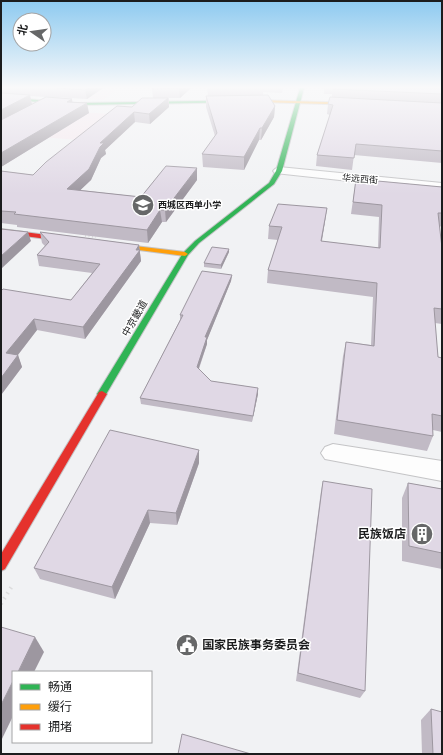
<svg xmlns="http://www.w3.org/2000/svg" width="443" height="755" viewBox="0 0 443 755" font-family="'Titillium Web','Noto Sans SC',sans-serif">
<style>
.industrial{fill:#f5e8ee}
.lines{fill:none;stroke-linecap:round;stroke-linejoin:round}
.street-casing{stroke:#c4c4c6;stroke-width:2}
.fast-casing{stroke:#c4c4c6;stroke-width:2}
.slow-casing{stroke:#c4c4c6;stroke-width:2}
.jam-casing{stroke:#c4c4c6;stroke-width:2}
.path-far1{stroke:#dcdcdd;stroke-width:2;stroke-dasharray:1 2.5;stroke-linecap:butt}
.path{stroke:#dcdcdd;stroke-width:4;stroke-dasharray:1.5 4.5;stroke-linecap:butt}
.street{fill:#fdfdfd;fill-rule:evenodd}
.fast{fill:#30b455;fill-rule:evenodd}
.slow{fill:#ff9f0a;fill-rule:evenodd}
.jam{fill:#e5322d;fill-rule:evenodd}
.wall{fill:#c1bac5;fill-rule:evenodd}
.shaded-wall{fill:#9d97a0}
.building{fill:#e0d8e5;stroke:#9d97a0}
.labels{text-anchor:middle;stroke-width:3;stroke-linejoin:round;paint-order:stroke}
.far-street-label{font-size:9px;fill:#1b1c1d;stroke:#fff}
.far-poi-label{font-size:9px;font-weight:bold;fill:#1b1c1d;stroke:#fff;text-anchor:start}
.street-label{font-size:10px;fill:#1b1c1d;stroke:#fff}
.near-poi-label{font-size:12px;font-weight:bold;fill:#1b1c1d;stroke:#fff;text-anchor:end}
</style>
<rect width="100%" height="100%" fill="#f1f2f4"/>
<g class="industrial">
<polygon points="26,88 118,88 103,100 16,94"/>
<polygon points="44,110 111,114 78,140 4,134"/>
</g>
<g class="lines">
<g class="street-casing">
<g id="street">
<polygon points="279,167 442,183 442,191 275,173 273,171 275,169"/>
<polygon points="333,444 442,461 442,481 325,459 321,453 325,447"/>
</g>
</g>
<g class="fast-casing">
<g id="fast">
<polygon points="300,88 304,88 282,171 274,184 199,243 188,255 105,396 99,396 97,394 183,253 195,241 269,183 276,171"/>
<polygon points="1,97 77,103 259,100 261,101 259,102 77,105 1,99"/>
</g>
</g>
<g class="slow-casing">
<g id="slow">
<polygon points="259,100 359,103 361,104 359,105 258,102"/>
<polygon points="110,243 185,252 188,254 185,256 108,246 108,244"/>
</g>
</g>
<g class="jam-casing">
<g id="jam">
<polygon points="1,229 70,238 73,240 70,242 1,233"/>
<polygon points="102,391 107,394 5,569 1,571 1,554 99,392"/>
</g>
</g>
<polyline class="path-far1" points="85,236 96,237"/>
<polyline class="path" points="1,604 12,586"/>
<use href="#street" class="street"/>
<use href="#fast" class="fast"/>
<use href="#slow" class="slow"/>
<use href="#jam" class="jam"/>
</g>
<g class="wall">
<path d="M1,88H103L87,99L54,97L72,99V102L89,113L1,167ZM30,96L46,97L32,104Z"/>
<polygon points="153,88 191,88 180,98 169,98 169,107 150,124 135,122 105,150 106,154 101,158 91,180 80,190 141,197 197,180 166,222 162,222 148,243 17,227 17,225 1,223 1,171 33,175 132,107 153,98 152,89"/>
<polygon points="207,88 283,88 282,93 263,92 263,95 275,106 274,117 261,140 259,140 244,170 203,167 202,154 215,136 206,107 206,96 208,96"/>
<polygon points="324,88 442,88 442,163 354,155 352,170 316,166 317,155 330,115 327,114 328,104 332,97 332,94 324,94"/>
<polygon points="356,179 442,187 442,227 439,226 442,248 442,324 435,323 438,357 442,358 442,432 433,430 433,436 427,451 334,434 343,356 346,342 371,345 373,297 267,283 268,270 278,240 268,239 269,226 327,208 322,241 378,248 379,217 351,214"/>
<polygon points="40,232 139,245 141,261 85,339 37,330 18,355 22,367 1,395 1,291 71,300 92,273 39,266 37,255 45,246 42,243"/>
<polygon points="229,249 229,252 221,269 204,267 204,263"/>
<polygon points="232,275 231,281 207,340 207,344 199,369 211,381 258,388 258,394 252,422 141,404 140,398 180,320 180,315"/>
<polygon points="199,450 199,463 177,525 150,523 115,599 40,579 34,568"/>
<polygon points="323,481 365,691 360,698 296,681 321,491"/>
<polygon points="408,483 442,489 442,569 402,561 402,498"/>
<polygon points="431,709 442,754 422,754 421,720"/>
</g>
<g class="shaded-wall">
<polygon points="88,88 103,88 87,99 85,90"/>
<polygon points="180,88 191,88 180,98 179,89"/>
<polygon points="30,95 32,105 1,121 1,110"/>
<polygon points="168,98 169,107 150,124 149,114"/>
<polygon points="72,99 73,108 67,102"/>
<polygon points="87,103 89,113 1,167 1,153"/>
<polygon points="275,106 274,117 261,140 262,128"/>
<polygon points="134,112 135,122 105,150 106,154 101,158 91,180 69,201 67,189 100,143"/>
<polygon points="260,128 259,140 244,170 244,157"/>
<polygon points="197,168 197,180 166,222 165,210"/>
<polygon points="327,208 325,221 319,255 321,241"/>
<polygon points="160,210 162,222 148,243 147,230"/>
<polygon points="28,232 31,241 1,269 1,256"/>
<polygon points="139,245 141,261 85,339 83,327"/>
<polygon points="229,249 229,252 221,269 221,265"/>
<polygon points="232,275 231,281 207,340 207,344 197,373 197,367 205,337"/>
<polygon points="34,319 37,330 10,365 6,353"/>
<polygon points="18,355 22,367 1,395 1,378"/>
<polygon points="258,388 258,394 252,422 253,416"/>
<polygon points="199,450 199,463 177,525 176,513"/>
<polygon points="148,510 150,523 115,599 112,587"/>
<polygon points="35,637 44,652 34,672 18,672"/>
<polygon points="13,681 13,716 1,741 1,705"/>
</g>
<g class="building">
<polygon points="57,88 88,88 85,90"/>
<polygon points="153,88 180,88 152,89"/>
<polygon points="442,88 442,94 333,89 333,88"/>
<polygon points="1,93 30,95 1,110"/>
<polygon points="268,95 275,106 262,128 260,128 244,157 202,154 217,133 206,96"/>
<polygon points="46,97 72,99 67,102 87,103 1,153 1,120"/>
<polygon points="330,97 442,103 442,151 356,144 354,158 317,155 333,105 328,104"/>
<polygon points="142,98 168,98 149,114 134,112 100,143 104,143 100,147 89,169 67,189 141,197 166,166 197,168 165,210 160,210 147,230 14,214 16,212 1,211 1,171 33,175 46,162 117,106 132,107"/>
<polygon points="356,179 442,187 442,213 438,213 442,248 442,309 434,308 438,357 442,358 442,416 432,414 433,436 337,420 346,342 374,346 377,283 268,270 282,227 269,226 278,204 327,208 321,241 380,248 382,205 353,202"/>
<polygon points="1,229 28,232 1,256"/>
<polygon points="40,232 139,245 136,250 140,250 83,327 34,319 6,353 18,355 1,378 1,291 3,289 71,300 100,264 37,255 49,242"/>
<polygon points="212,247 229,249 221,265 204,263"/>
<polygon points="202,271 232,275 205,337 207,337 197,367 211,381 258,388 253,416 140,398 183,315 180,315"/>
<polygon points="110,430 199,450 176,513 148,510 112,587 34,568"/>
<polygon points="323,481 372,489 365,691 298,673"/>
<polygon points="408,483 442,489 442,553 409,546"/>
<polygon points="1,627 35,637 18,672 13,672 13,681 1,705"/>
<polygon points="431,709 442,712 442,754 433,754"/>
<polygon points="182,734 251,754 178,754"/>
</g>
<linearGradient id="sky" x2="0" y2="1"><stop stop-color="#8dcaf0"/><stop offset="0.45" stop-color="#f9f9fa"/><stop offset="1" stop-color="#f9f9fa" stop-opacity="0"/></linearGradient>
<rect width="443" height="194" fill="url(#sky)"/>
<defs>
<g id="school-disc" transform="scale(1.15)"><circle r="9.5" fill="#666768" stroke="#fff"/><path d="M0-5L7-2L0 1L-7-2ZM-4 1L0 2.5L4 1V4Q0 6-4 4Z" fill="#fff"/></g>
<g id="building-disc" transform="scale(1.15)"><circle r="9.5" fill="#666768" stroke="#fff"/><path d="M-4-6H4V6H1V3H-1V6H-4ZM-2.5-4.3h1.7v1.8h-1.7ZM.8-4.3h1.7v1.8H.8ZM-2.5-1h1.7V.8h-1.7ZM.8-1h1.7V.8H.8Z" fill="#fff"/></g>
<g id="civic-disc" transform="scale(1.15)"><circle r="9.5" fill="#666768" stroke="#fff"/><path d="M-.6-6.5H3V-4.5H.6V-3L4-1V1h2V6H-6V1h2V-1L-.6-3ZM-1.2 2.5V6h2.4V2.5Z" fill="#fff"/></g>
</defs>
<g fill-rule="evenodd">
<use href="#school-disc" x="143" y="205"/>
<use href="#building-disc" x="422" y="534"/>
<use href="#civic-disc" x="187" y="645"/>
</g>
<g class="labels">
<g class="far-street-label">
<text transform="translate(360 179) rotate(5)" y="3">华远西街</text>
</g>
<g class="far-poi-label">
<text x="158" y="208">西城区西单小学</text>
</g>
<g class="street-label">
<text transform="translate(134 318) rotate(-60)" y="4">中京畿道</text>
</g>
<g class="near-poi-label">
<text x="406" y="538">民族饭店</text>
<text x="202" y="649" text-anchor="start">国家民族事务委员会</text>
</g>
</g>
<rect width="443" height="755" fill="none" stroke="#1b1c1d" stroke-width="4"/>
<rect x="12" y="671" width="140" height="72" fill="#ffffff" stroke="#a4a4a5"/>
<rect x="20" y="684" width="20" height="6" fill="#30b455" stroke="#a4a4a5"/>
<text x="48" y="691" font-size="12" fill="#1b1c1d">畅通</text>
<rect x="20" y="704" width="20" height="6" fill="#ff9f0a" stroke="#a4a4a5"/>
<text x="48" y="711" font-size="12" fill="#1b1c1d">缓行</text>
<rect x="20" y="724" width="20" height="6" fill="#e5322d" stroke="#a4a4a5"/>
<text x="48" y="731" font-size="12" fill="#1b1c1d">拥堵</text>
<g transform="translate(32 32) rotate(283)"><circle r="19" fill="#ffffff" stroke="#a4a4a5"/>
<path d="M0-3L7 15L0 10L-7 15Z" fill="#666768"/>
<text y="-6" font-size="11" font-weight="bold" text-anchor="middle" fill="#1b1c1d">北</text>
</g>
</svg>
